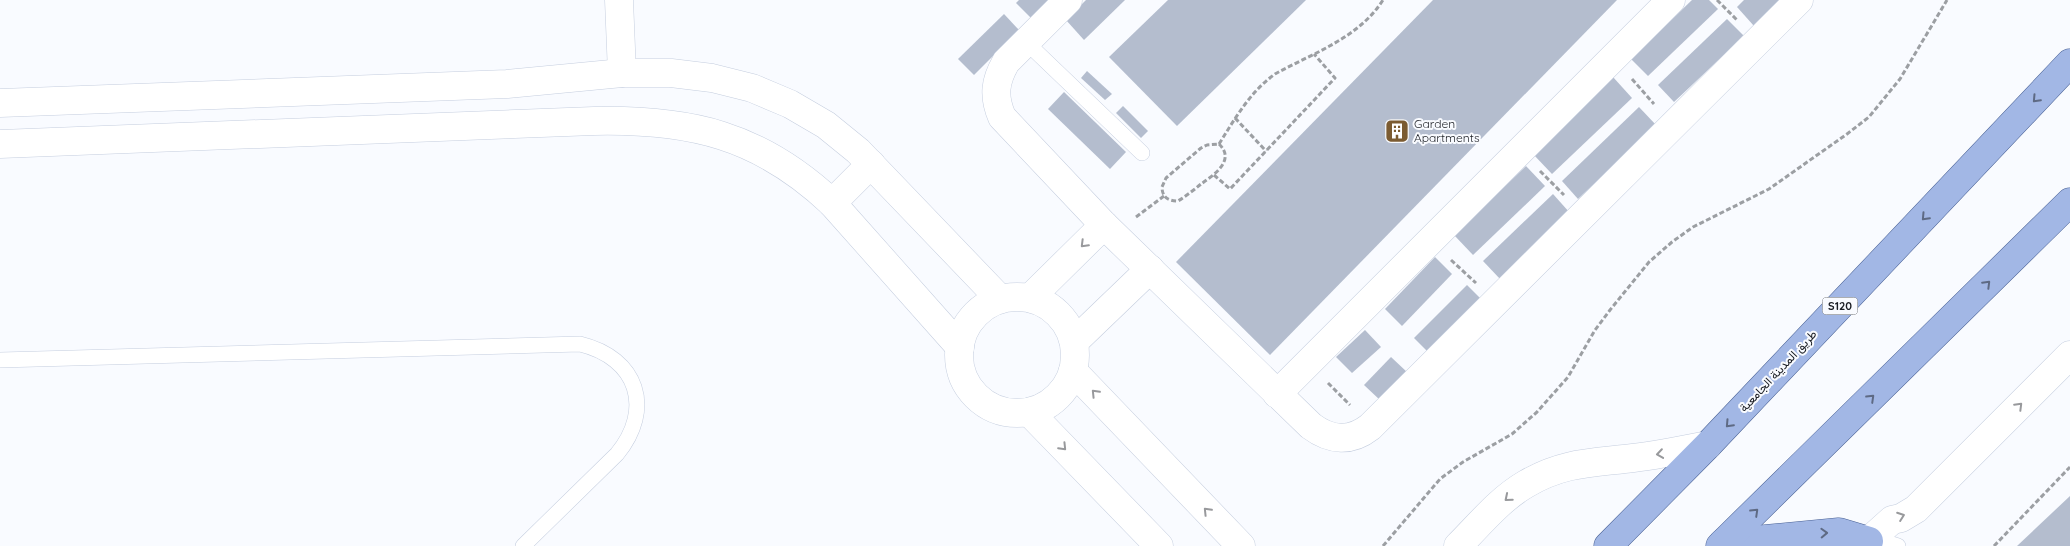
<svg xmlns="http://www.w3.org/2000/svg" width="2070" height="546" viewBox="0 0 2070 546" font-family="Quicksand,Vazirmatn,sans-serif">
<style>
.building{fill:#b4bdce}
.lines{fill:none;stroke-linecap:round;stroke-linejoin:round}
.service-casing{stroke:#c5cedf;stroke-width:16}
.minor-casing{stroke:#c5cedf;stroke-width:29}
.primary-casing{stroke:#4a6295;stroke-width:29}
.path{stroke:#9c9fa3;stroke-width:3;stroke-dasharray:5 2.5;stroke-linecap:butt}
.service{stroke:#fff;stroke-width:15}
.minor{stroke:#fff;stroke-width:28}
.primary{stroke:#a2b7e5;stroke-width:28}
.oneway{stroke:#5e6a84}
.oneway2{stroke:#98999c}
.labels{text-anchor:middle;stroke-width:4;stroke-linejoin:round;paint-order:stroke}
.shield{fill:#f9fbff;stroke:#5d6065;stroke-width:1}
.shield-label{font-size:11px;font-weight:bold;fill:#1a1d23}
.poi-label{font-size:12px;fill:#1a1d23;stroke:#f9fbff;text-anchor:start}
.street-label{font-size:12px;fill:#1a1d23;stroke:#f9fbff}
</style>
<rect width="100%" height="100%" fill="#f9fbff"/>
<g class="building">
<polygon points="1019,0 1050,0 1031,18 1016,3"/>
<polygon points="1086,0 1125,0 1084,40 1066,20"/>
<polygon points="1168,0 1306,0 1177,126 1109,57"/>
<polygon points="1433,0 1617,0 1270,355 1176,262"/>
<polygon points="1692,0 1709,0 1718,9 1648,76 1631,59"/>
<polygon points="1744,0 1781,0 1754,26 1737,7"/>
<polygon points="1004,14 1019,30 974,75 958,59"/>
<polygon points="1727,19 1744,36 1674,102 1658,85"/>
<polygon points="1087,71 1112,94 1105,100 1081,78"/>
<polygon points="1613,77 1632,98 1552,174 1533,154"/>
<polygon points="1064,92 1126,152 1110,169 1048,109"/>
<polygon points="1123,106 1148,131 1141,138 1116,113"/>
<polygon points="1639,107 1656,125 1578,199 1562,181"/>
<polygon points="1526,166 1545,186 1473,255 1454,235"/>
<polygon points="1553,194 1570,213 1501,280 1483,261"/>
<polygon points="1435,257 1452,274 1402,326 1385,309"/>
<polygon points="1467,285 1482,300 1429,353 1414,338"/>
<polygon points="1365,330 1381,347 1352,373 1336,357"/>
<polygon points="1391,357 1408,373 1381,401 1364,385"/>
<polygon points="2070,496 2070,546 2017,546"/>
</g>
<g class="lines">
<g class="service-casing">
<g id="service">
<polyline points="1026,42 1142,153"/>
<path d="M0,360L580,344C638,358 654,409 617,454L523,546"/>
<polyline points="1869,541 1882,541 1898,546"/>
</g>
</g>
<g class="minor-casing">
<g id="minor">
<polyline points="619,0 622,73"/>
<path d="M1068,0L1006,62C995,81 993,96 1002,117L1104,225L1311,426C1331,441 1351,442 1370,427L1799,0"/>
<polyline points="0,103 507,84 622,73 671,73 712,78 752,88 790,104 826,125 858,151 1000,299"/>
<path d="M0,144L594,121C690,119 760,135 832,203L960,347"/>
<polyline points="832,203 871,164"/>
<circle cx="1017" cy="355" r="58"/>
<polyline points="1030,298 1104,225"/>
<polyline points="1074,342 1150,269"/>
<polyline points="1073,371 1241,546"/>
<polyline points="1277,394 1671,0"/>
<polyline points="1029,412 1159,546"/>
<path d="M1458,546C1479,525 1500,499 1526,484C1563,462 1592,463 1633,458C1658,455 1683,450 1708,445"/>
<polyline points="1863,546 1892,520 1901,518 1916,509 2070,355"/>
</g>
</g>
<g class="primary-casing">
<g id="primary">
<polyline points="1723,543 1839,532 1869,541"/>
<polyline points="1608,546 1708,445 2070,63"/>
<polyline points="1720,546 2070,202"/>
</g>
</g>
<g class="path">
<polyline points="1717,0 1738,21"/>
<polyline points="1632,79 1654,104"/>
<polyline points="1235,118 1266,151"/>
<path d="M1219,144C1236,117 1250,92 1275,74C1313,53 1359,38 1383,0"/>
<path d="M1219,144C1236,160 1214,175 1201,184C1194,190 1186,196 1178,201C1168,201 1162,197 1162,187L1166,178L1201,148L1207,145Z"/>
<polyline points="1540,171 1564,195"/>
<polyline points="1214,175 1230,189 1335,78 1314,54"/>
<polyline points="1136,217 1164,196"/>
<polyline points="1451,260 1476,283"/>
<polyline points="1328,383 1350,405"/>
<polyline points="1383,546 1440,479 1463,462 1512,434 1537,412 1568,377 1595,330 1610,310 1649,262 1672,242 1693,227 1769,189 1847,134 1869,117 1900,79 1947,0"/>
<polyline points="1994,546 2070,467"/>
</g>
<use href="#service" class="service"/>
<use href="#minor" class="minor"/>
<use href="#primary" class="primary"/>
</g>
<defs><path id="oneway-chevron" d="M-2-3.5L2.5 0L-2 3.5" fill="none" stroke-width="1.6" stroke-linecap="round" stroke-linejoin="round" transform="scale(1.25)"/></defs>
<g class="oneway">
<use href="#oneway-chevron" transform="translate(2036 99) rotate(133)"/>
<use href="#oneway-chevron" transform="translate(1925 217) rotate(133)"/>
<use href="#oneway-chevron" transform="translate(1987 284) rotate(-45)"/>
<use href="#oneway-chevron" transform="translate(1871 398) rotate(-44)"/>
<use href="#oneway-chevron" transform="translate(1729 424) rotate(133)"/>
<use href="#oneway-chevron" transform="translate(1755 512) rotate(-44)"/>
<use href="#oneway-chevron" transform="translate(1824 533) rotate(-2)"/>
</g>
<g class="oneway2">
<use href="#oneway-chevron" transform="translate(1084 244) rotate(135)"/>
<use href="#oneway-chevron" transform="translate(1095 393) rotate(-134)"/>
<use href="#oneway-chevron" transform="translate(2019 406) rotate(-45)"/>
<use href="#oneway-chevron" transform="translate(1063 447) rotate(46)"/>
<use href="#oneway-chevron" transform="translate(1660 454) rotate(172)"/>
<use href="#oneway-chevron" transform="translate(1508 498) rotate(140)"/>
<use href="#oneway-chevron" transform="translate(1207 511) rotate(-134)"/>
<use href="#oneway-chevron" transform="translate(1901 516) rotate(-20)"/>
</g>
<defs>
<g id="building-square" transform="scale(1.25)"><rect x="-9" y="-9" width="18" height="18" rx="4" fill="#7b5b31" stroke="#f9fbff"/><path d="M-4-6H4V6H1V3H-1V6H-4ZM-2.5-4.3h1.7v1.8h-1.7ZM.8-4.3h1.7v1.8H.8ZM-2.5-1h1.7V.8h-1.7ZM.8-1h1.7V.8H.8Z" fill="#fff"/></g>
</defs>
<g fill-rule="evenodd">
<use href="#building-square" x="1397" y="131"/>
</g>
<g class="labels">
<rect class="shield" x="1822.5" y="297.5" width="35" height="17" rx="4"/>
<g class="shield-label">
<text x="1840" y="310">S120</text>
</g>
<g class="poi-label">
<text x="1414" y="128">Garden<tspan x="1414" dy="14">Apartments</tspan></text>
</g>
<g class="street-label">
<text transform="translate(1778 371) rotate(-47)" y="4">طريق المدينة الجامعية</text>
</g>
</g>
</svg>
